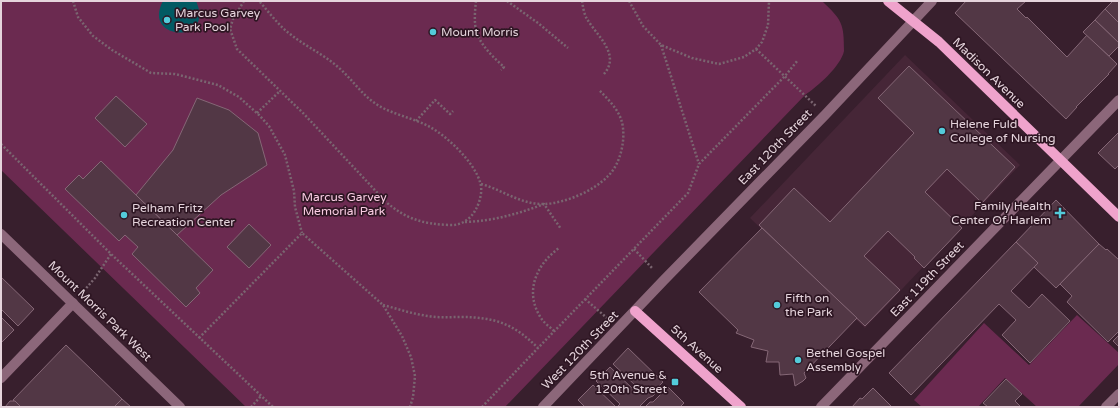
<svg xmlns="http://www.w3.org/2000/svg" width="1120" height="408" viewBox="0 0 1120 408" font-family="'Varela Round',sans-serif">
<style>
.built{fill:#462637}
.green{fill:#6b2a50}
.water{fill:#025a63}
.building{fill:#523745;stroke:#856776}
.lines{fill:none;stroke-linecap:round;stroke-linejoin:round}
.path{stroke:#7a6570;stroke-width:2.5;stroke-dasharray:2 2;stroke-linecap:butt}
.minor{stroke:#8c677a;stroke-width:10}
.major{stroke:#efa3cc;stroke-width:10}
.poi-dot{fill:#53cbda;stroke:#2e1623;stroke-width:1.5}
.labels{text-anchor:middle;stroke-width:3.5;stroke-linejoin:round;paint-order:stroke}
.poi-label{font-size:12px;fill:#e5d4dc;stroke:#2e1623;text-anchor:start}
.street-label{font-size:12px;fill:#e5d4dc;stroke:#2e1623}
.park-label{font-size:12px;fill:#facce3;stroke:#2e1623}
</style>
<rect width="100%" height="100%" fill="#381f2d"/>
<polygon class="built" points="905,55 1020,165 865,328 750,218"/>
<g class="green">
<path d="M1,1H822C842,20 844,23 844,51C841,66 817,87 805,95L505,407H246L1,170Z"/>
<polygon points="1077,315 1119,353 1119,364 1078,407 1037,407 1005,378 978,407 922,407 914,400 984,323 1029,365"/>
</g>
<path class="water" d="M163,1H196C216,45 141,41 163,1Z"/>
<g class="building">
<polygon points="966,1 1026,1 1017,9 1026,18 1027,17 1067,57 1087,35 1117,64 1108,74 1109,74 1076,107 1077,107 1066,119 955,13"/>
<polygon points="1113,1 1119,1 1119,23 1105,9"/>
<polygon points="1105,9 1119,23 1119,43 1095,20"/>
<polygon points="1095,20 1119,43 1119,46 1109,56 1083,32"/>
<polygon points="909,66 1015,167 982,203 947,169 925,192 962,228 924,268 914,258 915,257 888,231 864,256 900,290 865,326 759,225 794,188 830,222 914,133 878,98"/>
<polygon points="116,96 147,124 125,147 95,118"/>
<polygon points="197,98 229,110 258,133 267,165 221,195 177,235 136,195 173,150"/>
<polygon points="1119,132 1119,165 1115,169 1098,153"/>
<polygon points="101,161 213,270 196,288 200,293 186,307 132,254 138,247 125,235 119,241 65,189 79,175 83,179"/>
<polygon points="1056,200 1099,244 1056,288 1034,267 1038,263 1016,242"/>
<polygon points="249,224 271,245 249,268 227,247"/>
<polygon points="762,228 857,318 804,373 806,378 803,381 795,386 793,374 780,375 779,362 766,362 768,351 751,347 754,340 736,333 738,330 699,292"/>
<polygon points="1016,242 1038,263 1011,291 1029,308 1042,294 1070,321 1030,363 1002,335 1016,320 999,304 911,395 889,373"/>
<polygon points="1099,244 1106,250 1107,249 1119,260 1119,331 1108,342 1067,302 1072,296 1060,284"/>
<polygon points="1,277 34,309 18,326 1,309"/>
<polygon points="1,317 14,330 1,343"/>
<polygon points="1119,335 1119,347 1113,341"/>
<polygon points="66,345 122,399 114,407 21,407 13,400"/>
<polygon points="628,348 663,382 655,390 655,394 653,396 648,398 639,407 617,407 620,404 596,381 610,367 634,390 637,387 613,364"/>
<polygon points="1006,379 1022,394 1015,401 1021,407 988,407 983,403"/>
<polygon points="593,385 616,407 585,407 578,400"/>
<polygon points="668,387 684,403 680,407 645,407 650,402 653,402"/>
<polygon points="873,388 892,407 852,407 860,398 862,399"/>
<polygon points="122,399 131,407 114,407"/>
<polygon points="10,401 15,401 21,407 5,407"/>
</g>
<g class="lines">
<g class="path">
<polyline points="73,1 78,17 93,36 112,50 151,73 175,74 218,85 239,97 259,115 269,126 285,155 294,191 295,207 302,233"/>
<path d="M244,1L233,19L230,29L237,49L304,114L386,202C406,219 423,224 449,225C461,226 471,219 476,209C480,202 483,190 480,182C474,162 448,137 430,127C412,117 388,114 372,101C359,91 350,77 338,67C323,54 305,46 290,34C278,25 269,12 259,1"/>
<path d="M476,1C475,10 474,21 476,30C480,45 493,57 504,67L501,70"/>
<polyline points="507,1 538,23 568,48"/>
<path d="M582,1C583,7 584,14 587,19C597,36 622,55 603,75"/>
<polyline points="629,1 643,26 661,45 692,58 719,64 744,57 756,49 762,42 768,25 769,1"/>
<polyline points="661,45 699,164"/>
<polyline points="756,49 816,106"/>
<polyline points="257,113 280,91"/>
<polyline points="416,121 435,100 450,114 453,111"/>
<polyline points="1,144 111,254 273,407"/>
<path d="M481,184C503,190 521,205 545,204C565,203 594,191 608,176C621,164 627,136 621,119C617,108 607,98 599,90"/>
<path d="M465,222C493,221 518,214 544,204L561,229"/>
<polyline points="634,249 652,268"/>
<polyline points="81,294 95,278 111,254"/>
<polyline points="585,299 607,318"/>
<path d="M383,305C398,309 413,314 428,316C439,318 450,317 461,317C495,317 514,324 538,348"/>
<path d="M554,331C550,327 544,323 541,318C524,292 536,265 559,248"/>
<polyline points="199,338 302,233 383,305 402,336 411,357 415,376 413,397 410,407"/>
<polyline points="251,407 261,396"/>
<polyline points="482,407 538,348 688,193 699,164 785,76 798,60"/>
</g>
<g class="minor">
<polyline points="1,234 180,407"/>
<polyline points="1,378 73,303"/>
<polyline points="543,407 664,280 825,115 932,1"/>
<polyline points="821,407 1119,100"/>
<polyline points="1106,407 1119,394"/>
</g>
<g class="major">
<polyline points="888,1 939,42 1119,217"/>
<polyline points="635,311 741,407"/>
</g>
</g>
<g class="poi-dot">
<circle cx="167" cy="20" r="4"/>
<circle cx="433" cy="32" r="4"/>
<circle cx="942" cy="131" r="4"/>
<path d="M1058 207h4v4h4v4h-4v4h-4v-4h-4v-4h4z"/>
<circle cx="124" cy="215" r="4"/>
<circle cx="777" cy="305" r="4"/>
<circle cx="798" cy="360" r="4"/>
<rect x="671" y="378" width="8" height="8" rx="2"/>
</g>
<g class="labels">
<g class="poi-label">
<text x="175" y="17">Marcus Garvey<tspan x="175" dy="14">Park Pool</tspan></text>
<text x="441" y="36">Mount Morris</text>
<text x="950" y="128">Helene Fuld<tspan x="950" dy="14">College of Nursing</tspan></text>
<text x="1051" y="210" text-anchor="end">Family Health<tspan x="1051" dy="14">Center Of Harlem</tspan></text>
<text x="132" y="212">Pelham Fritz<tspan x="132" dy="14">Recreation Center</tspan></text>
<text x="785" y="302">Fifth on<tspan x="785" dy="14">the Park</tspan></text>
<text x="806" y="357">Bethel Gospel<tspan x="806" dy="14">Assembly</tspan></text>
<text x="667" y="379" text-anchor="end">5th Avenue &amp;<tspan x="667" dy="14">120th Street</tspan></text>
</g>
<g class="street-label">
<text transform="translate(989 73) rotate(44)" y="4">Madison Avenue</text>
<text transform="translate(775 147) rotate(-46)" y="4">East 120th Street</text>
<text transform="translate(927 279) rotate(-46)" y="4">East 119th Street</text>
<text transform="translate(100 311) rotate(44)" y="4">Mount Morris Park West</text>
<text transform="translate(697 349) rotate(42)" y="4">5th Avenue</text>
<text transform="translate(580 350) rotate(-46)" y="4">West 120th Street</text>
</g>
<g class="park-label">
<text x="344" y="201">Marcus Garvey<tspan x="344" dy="14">Memorial Park</tspan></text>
</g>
</g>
<rect width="1120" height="408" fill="none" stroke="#e5d4dc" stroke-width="4"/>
</svg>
